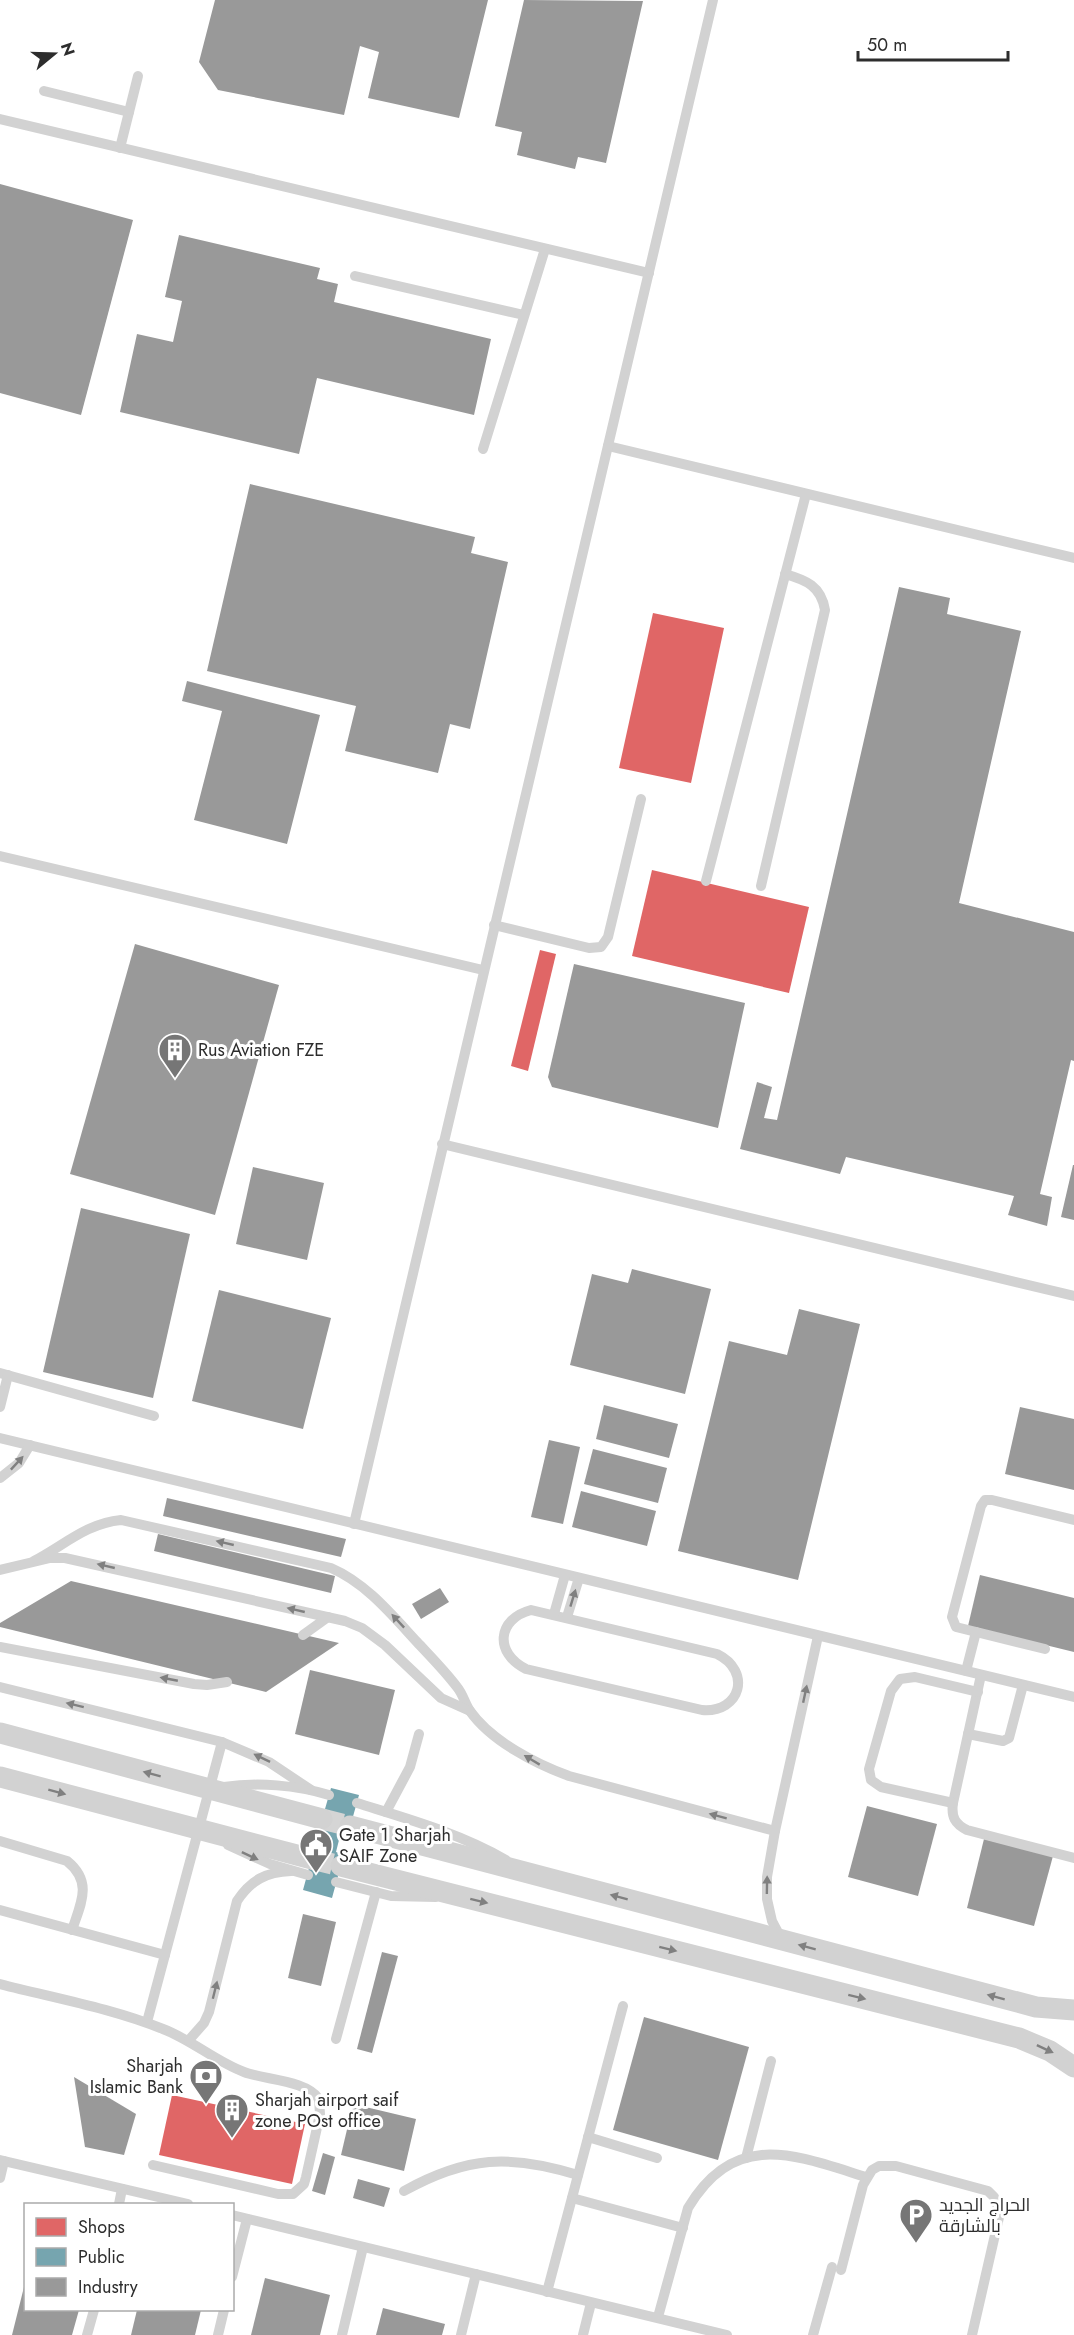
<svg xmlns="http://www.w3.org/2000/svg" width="1074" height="2335" viewBox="0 0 1074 2335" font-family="Jost,Cairo,sans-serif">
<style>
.shops{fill:#e06666}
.public{fill:#76a5af}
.industry{fill:#999}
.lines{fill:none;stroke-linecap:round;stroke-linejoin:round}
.minor-tunnel{stroke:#d5d5d5;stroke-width:21;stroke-dasharray:21 10;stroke-linecap:butt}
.service{stroke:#d2d2d2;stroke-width:10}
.minor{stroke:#d2d2d2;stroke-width:21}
.oneway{fill:#808080}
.labels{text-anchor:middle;stroke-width:6;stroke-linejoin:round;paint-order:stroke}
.poi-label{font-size:18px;fill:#2d2d2d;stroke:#fff;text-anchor:start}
</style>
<rect width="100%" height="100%" fill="#fff"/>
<g class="shops">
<polygon points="653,613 724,628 691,783 619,768"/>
<polygon points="652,870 809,907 789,993 632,956"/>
<polygon points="540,950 556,954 528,1071 511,1066"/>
<polygon points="172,2095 305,2124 292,2184 159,2155"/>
</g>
<polygon class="public" points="331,1788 359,1795 347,1838 340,1836 336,1852 344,1854 332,1898 303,1890 315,1846 322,1848 326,1832 319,1830"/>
<g class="industry">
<polygon points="215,0 488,0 459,118 368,98 379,52 360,46 344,115 218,90 199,62"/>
<polygon points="524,0 643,1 606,163 578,157 575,169 517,155 522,132 495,126"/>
<polygon points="0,184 133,220 81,415 0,393"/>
<polygon points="179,235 320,268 317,279 338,284 334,302 491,339 474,415 317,378 299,454 120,412 137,334 173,342 182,301 165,297"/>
<polygon points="250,484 475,537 471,553 508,562 470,729 450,724 438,773 345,751 356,706 207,671"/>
<polygon points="899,587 950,598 947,614 1021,631 959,903 1074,932 1074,1061 1071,1060 1040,1194 1052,1197 1047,1226 1008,1215 1014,1196 846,1157 840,1174 740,1149 757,1082 772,1087 764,1118 777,1120"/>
<polygon points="187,681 320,715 287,844 194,820 222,711 182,701"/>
<polygon points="135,944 279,985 215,1215 70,1174"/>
<polygon points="574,964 745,1003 718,1128 552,1087 548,1077"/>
<polygon points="1073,1165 1074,1165 1074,1220 1061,1217"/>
<polygon points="253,1167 324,1183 307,1260 236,1244"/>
<polygon points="81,1208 190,1234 153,1398 43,1372"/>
<polygon points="632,1269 711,1289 685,1394 570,1365 592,1274 628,1283"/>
<polygon points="219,1290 331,1318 303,1429 192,1401"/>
<polygon points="799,1309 860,1324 798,1580 678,1551 729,1341 787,1355"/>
<polygon points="604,1405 678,1424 669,1458 596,1439"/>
<polygon points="1020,1407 1074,1419 1074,1490 1005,1474"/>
<polygon points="549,1440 580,1447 563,1524 531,1517"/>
<polygon points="593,1449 667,1468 658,1503 584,1484"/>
<polygon points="581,1491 656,1511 647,1546 572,1527"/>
<polygon points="167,1498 346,1539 341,1557 163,1516"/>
<polygon points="158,1534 335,1576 331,1593 154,1551"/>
<polygon points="980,1575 1074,1598 1074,1652 968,1626"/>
<polygon points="71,1581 339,1643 266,1692 0,1627 0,1623"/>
<polygon points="440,1588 449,1602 421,1619 412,1604"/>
<polygon points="310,1670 395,1690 379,1755 295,1734"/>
<polygon points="867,1806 937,1824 918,1896 848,1877"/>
<polygon points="984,1839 1053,1856 1034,1926 967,1908"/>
<polygon points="303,1914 336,1922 321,1986 288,1978"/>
<polygon points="382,1952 398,1956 372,2053 357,2049"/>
<polygon points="644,2017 749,2047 718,2160 613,2130"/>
<polygon points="74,2077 136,2114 124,2155 85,2147"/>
<polygon points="353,2104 416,2119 404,2171 341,2155"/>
<polygon points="323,2153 335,2157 325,2195 312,2191"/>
<polygon points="358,2179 390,2188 384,2207 353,2198"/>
<polygon points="265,2278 330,2295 320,2335 251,2335"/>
<polygon points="25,2283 26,2310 79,2310 72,2335 12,2335"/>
<polygon points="383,2308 445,2324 442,2335 376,2335"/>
<polygon points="137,2310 201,2310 195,2335 131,2335"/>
</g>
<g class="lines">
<g class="minor-tunnel">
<polyline points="322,1819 350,1826"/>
<polyline points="312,1859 341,1866"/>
</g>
<g class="service">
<polyline points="44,91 129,112"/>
<polyline points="0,119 649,273"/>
<polyline points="120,148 138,76"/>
<polyline points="355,276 524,315"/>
<polyline points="608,446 1074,558"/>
<polyline points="483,449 545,249"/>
<polyline points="0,856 483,970"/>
<polyline points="706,881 806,494"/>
<path d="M761,886L825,610C821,586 806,580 785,574"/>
<polyline points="494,925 589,948 601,947 608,937 641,799"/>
<polyline points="442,1144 1074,1296"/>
<polyline points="0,1373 154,1416"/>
<polyline points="0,1407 8,1375"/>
<polyline points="0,1438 1074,1697"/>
<polyline points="0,1478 19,1463 30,1445"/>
<polyline points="354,1524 713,0"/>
<path d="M34,1561C63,1546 87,1523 121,1520L331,1568C366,1583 392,1615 417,1642C431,1657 445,1671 457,1687C463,1694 465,1704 470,1711C491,1741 536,1764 569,1776L775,1831"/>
<polyline points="0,1570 50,1558 65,1558 345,1621 362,1628 385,1645 441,1698 470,1711"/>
<path d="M531,1610L717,1654C752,1671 741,1713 702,1710L526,1669C494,1653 497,1619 531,1610Z"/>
<polyline points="554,1614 565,1575"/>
<polyline points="567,1617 579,1578"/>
<polyline points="303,1635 328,1617"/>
<polyline points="0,1647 194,1684 207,1685 227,1682"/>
<polyline points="1045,1649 956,1627 952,1617 981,1506 985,1500 992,1500 1074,1520"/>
<polyline points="966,1671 976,1632"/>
<path d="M981,1675L953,1803C951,1817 955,1824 967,1830L1074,1858"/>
<polyline points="0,1687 222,1742 269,1762 311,1790"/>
<polyline points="968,1734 1003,1741 1009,1738 1023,1685"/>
<path d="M224,1787C258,1782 296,1785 329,1795"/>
<path d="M357,1803C408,1819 459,1833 506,1860"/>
<polyline points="953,1803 881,1787 871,1780 869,1769 891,1691 900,1679 915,1677 978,1692"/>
<polyline points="386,1812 410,1767 419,1734"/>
<path d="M0,1841L67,1861C93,1882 81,1903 72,1930"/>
<polyline points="228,1845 270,1864 308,1875"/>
<polyline points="336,1882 391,1896 436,1897"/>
<polyline points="0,1910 165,1955"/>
<polyline points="782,1940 772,1921 767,1899 767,1877 775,1831 818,1636"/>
<path d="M0,1984C54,1998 111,2008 163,2029C192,2040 215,2061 244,2072C265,2080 306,2080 319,2099L320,2114L306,2177L304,2184L293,2194H278L153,2165"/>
<polyline points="147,2022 222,1742"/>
<polyline points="336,2039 376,1892"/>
<path d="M189,2040L204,2023L209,2012L237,1901C251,1880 266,1872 291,1871"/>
<polyline points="588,2137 657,2158"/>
<polyline points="746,2158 771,2061"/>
<polyline points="0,2160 188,2204"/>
<polyline points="0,2178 4,2161"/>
<path d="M404,2191C467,2156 510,2154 578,2175"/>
<polyline points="572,2198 683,2228"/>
<polyline points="119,2204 122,2189"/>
<polyline points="232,2215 727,2335"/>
<polyline points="841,2270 863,2185 872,2170 879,2166 896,2166 988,2191 994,2197 1000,2213 972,2335"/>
<polyline points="232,2277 247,2219"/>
<polyline points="547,2292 623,2006"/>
<path d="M658,2317L688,2208C735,2129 795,2155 866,2177"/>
<polyline points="87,2335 94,2310"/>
<polyline points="218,2335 224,2310"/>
<polyline points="342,2335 363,2247"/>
<polyline points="461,2335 476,2274"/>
<polyline points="583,2335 591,2303"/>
<polyline points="813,2335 832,2267"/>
</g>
<g class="minor">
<polyline points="0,1733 322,1819"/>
<polyline points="0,1777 312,1859"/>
<polyline points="350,1826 1036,2007 1074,2010"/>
<polyline points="341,1866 1019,2038 1050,2051 1074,2067"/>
</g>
</g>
<defs><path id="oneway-solid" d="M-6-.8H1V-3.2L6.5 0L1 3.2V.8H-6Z" transform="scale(1.5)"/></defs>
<g class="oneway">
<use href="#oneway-solid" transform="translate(17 1463) rotate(-47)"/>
<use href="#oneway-solid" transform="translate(225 1543) rotate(-167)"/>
<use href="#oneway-solid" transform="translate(106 1566) rotate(-167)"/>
<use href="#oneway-solid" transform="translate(573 1598) rotate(-73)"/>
<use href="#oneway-solid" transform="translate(296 1610) rotate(-167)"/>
<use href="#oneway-solid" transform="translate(398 1621) rotate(-133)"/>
<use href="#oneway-solid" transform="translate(169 1679) rotate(-169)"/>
<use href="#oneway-solid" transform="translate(805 1694) rotate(-78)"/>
<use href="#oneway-solid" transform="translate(75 1705) rotate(-166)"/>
<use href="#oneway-solid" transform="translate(262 1758) rotate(-154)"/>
<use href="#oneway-solid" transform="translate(532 1760) rotate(-149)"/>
<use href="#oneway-solid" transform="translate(152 1774) rotate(-165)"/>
<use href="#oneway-solid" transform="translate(57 1792) rotate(15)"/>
<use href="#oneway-solid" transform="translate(718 1816) rotate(-165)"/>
<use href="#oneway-solid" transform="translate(250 1856) rotate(25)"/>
<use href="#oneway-solid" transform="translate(767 1885) rotate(-89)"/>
<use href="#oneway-solid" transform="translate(619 1897) rotate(-165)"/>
<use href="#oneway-solid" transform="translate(479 1901) rotate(14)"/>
<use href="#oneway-solid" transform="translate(807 1947) rotate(-165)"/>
<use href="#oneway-solid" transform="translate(668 1949) rotate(14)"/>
<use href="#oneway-solid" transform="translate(215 1990) rotate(-76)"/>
<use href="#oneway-solid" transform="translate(857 1997) rotate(14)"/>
<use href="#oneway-solid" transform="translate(996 1997) rotate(-165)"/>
<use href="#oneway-solid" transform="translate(1045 2049) rotate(25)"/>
</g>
<defs>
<g id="building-pin" transform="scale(1.725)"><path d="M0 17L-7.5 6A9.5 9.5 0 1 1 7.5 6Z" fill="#767676" stroke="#fff"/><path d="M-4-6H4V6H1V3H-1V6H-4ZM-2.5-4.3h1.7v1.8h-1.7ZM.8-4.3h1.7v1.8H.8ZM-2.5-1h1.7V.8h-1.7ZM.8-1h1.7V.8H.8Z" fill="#fff"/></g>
<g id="civic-pin" transform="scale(1.725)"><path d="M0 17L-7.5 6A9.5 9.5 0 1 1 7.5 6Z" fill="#767676" stroke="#fff"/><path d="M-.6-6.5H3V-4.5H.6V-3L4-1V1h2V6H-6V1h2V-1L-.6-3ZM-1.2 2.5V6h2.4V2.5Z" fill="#fff"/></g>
<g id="bank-pin" transform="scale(1.725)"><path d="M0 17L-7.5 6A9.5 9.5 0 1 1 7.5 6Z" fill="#767676" stroke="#fff"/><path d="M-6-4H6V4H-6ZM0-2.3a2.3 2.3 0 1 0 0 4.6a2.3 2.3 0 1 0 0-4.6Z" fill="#fff"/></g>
<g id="parking-pin" transform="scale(1.725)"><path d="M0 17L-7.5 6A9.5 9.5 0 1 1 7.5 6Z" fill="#767676" stroke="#fff"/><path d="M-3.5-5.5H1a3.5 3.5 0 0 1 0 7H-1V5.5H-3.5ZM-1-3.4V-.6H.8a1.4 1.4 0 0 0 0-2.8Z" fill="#fff"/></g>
</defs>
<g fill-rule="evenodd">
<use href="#building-pin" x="175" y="1050"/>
<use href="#civic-pin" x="316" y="1845"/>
<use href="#bank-pin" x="206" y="2076"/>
<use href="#building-pin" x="232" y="2110"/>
<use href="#parking-pin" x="916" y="2215"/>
</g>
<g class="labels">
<g class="poi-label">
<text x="198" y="1056">Rus Aviation FZE</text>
<text x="339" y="1841">Gate 1 Sharjah<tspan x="339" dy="21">SAIF Zone</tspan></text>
<text x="183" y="2072" text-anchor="end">Sharjah<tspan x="183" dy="21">Islamic Bank</tspan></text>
<text x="255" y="2106">Sharjah airport saif<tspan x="255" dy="21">zone POst office</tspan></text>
<text x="939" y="2211">الحراج الجديد<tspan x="939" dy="21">بالشارقة</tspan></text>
</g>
</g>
<rect x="24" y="2203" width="210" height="108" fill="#ffffff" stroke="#ababab" stroke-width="1.5"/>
<rect x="36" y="2218" width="30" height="18" fill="#e06666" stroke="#ababab" stroke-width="1.5"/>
<text x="78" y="2233" font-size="18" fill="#2d2d2d">Shops</text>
<rect x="36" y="2248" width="30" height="18" fill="#76a5af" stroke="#ababab" stroke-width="1.5"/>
<text x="78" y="2263" font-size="18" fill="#2d2d2d">Public</text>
<rect x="36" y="2278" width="30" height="18" fill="#999999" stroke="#ababab" stroke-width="1.5"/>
<text x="78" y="2293" font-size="18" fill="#2d2d2d">Industry</text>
<g transform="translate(54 54) rotate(71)" stroke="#ffffff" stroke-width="4.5" paint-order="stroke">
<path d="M0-4.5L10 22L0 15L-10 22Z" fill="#2d2d2d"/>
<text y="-9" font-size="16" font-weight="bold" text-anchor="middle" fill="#2d2d2d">N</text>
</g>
<path d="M858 51v9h150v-9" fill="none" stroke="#2d2d2d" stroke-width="3"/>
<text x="867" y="51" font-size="18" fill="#2d2d2d" stroke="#ffffff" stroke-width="4.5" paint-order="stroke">50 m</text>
</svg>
